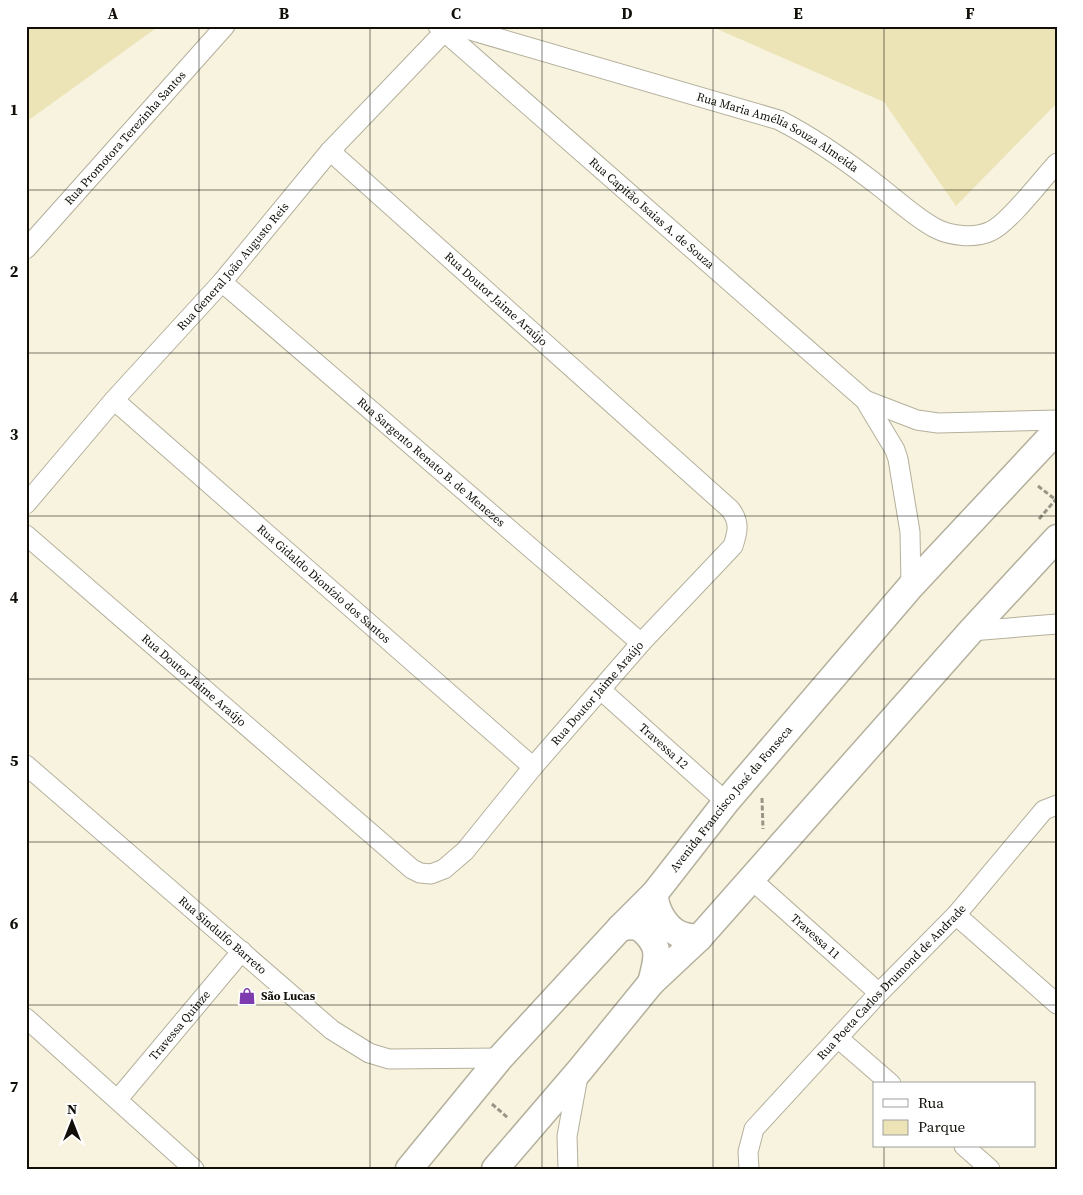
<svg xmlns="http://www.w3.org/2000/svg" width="1083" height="1195" viewBox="0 0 1083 1195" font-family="'Source Serif 4',serif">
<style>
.green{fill:#ece3b6}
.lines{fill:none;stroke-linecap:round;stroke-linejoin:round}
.minor-casing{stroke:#b4b09c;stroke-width:21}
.secondary-casing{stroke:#b4b09c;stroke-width:29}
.path{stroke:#989587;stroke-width:3;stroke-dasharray:5 2.5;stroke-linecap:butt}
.minor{stroke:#fff;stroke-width:19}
.secondary{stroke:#fff;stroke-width:26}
.grid{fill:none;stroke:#110f08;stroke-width:1;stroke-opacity:0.55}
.labels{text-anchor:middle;stroke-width:4;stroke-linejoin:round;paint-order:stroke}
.street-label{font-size:12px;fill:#110f08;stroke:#fff}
.poi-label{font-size:12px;font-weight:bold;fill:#110f08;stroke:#fff;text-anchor:start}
.neatline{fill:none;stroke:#110f08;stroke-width:2}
.grid-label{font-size:16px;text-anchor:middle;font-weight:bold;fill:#110f08}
</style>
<rect width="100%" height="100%" fill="#f7f3df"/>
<g class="green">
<polygon points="26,26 159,26 26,122"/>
<polygon points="710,26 1057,26 1057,103 956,206 884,102"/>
</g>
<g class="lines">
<g class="minor-casing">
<g id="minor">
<path id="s1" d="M438,26L865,400L895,450L898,459L910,532L911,586"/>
<path id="s2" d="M456,26L779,120C815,138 848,162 880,187C898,201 915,217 935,228C950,236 975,239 991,231C1009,223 1042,179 1057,163"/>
<path id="s3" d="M26,249L225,26"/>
<path id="s4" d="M222,282L641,643"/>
<path id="s5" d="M114,400L533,767"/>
<polyline points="865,400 917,420 938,423 1057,420"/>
<path id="s6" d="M26,504L114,400L222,282L330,151L444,32"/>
<path id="s7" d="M26,535L412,869L420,873L431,874L444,869L465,851L533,767L641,643L733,546C738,531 740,522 730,509L330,151"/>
<polyline points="971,631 1057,624"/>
<path id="s8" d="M601,690L726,802"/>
<path id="s9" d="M26,765L332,1030L369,1053L389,1059L500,1058"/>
<path id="s10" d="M752,880L879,993"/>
<polyline points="956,915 1057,1004"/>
<polyline points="26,1018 194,1169"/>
<polyline points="838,1038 891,1084"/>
<path id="s11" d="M118,1099L242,951"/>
<polyline points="964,1146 990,1169"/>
<polyline points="568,1169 567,1136 579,1071"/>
<path id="s12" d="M749,1169L748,1152L754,1129L879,993L956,915L1044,810L1057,805"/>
</g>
</g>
<g class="secondary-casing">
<g id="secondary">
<path d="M655,893C654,908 665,927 679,934C685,937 692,937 699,938"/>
<path d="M620,928L629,926L639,927C662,945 658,957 651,983"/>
<path id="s13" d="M409,1169L500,1058L620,928L655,893L726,802L911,586L1057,430"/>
<polyline points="495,1169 580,1070 651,983 699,938 971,631 1057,538"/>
</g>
</g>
<g class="path">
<polyline points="1038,486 1056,500"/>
<polyline points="1039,519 1057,498"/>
<polyline points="762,798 763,829"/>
<polyline points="492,1104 508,1118"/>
</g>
<use href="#minor" class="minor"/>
<use href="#secondary" class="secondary"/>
</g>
<path class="grid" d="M199,26V1169M370,26V1169M542,26V1169M713,26V1169M884,26V1084M26,190H1057M26,353H1057M26,516H1057M26,679H1057M26,842H1057M26,1005H1057M884,1146V1169"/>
<defs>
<g id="shop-bare" transform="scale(1.35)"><path d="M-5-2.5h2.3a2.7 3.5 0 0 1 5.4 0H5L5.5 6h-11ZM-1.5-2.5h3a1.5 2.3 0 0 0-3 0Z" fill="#7d3baf" stroke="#fff" stroke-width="2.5" paint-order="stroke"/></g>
</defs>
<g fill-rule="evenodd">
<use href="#shop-bare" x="247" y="996"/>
</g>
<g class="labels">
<g class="street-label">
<text dy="4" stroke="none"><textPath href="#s2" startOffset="340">Rua Maria Amélia Souza Almeida</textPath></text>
<text dy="4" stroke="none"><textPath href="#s3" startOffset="149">Rua Promotora Terezinha Santos</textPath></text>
<text dy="4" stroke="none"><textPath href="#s1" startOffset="284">Rua Capitão Isaias A. de Souza</textPath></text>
<text dy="4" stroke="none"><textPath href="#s6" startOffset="315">Rua General João Augusto Reis</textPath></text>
<text transform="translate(496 299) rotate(42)" y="4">Rua Doutor Jaime Araújo</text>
<text dy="4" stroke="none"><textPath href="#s4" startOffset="276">Rua Sargento Renato B. de Menezes</textPath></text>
<text dy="4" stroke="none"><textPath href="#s5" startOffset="279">Rua Gidaldo Dionízio dos Santos</textPath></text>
<text dy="4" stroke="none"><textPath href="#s7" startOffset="222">Rua Doutor Jaime Araújo</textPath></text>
<text dy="4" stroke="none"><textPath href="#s7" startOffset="778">Rua Doutor Jaime Araújo</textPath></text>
<text dy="4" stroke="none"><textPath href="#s8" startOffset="84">Travessa 12</textPath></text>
<text dy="4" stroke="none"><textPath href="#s13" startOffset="491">Avenida Francisco José da Fonseca</textPath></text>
<text dy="4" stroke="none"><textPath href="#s9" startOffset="260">Rua Sindulfo Barreto</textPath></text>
<text dy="4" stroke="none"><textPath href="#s10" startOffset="85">Travessa 11</textPath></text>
<text dy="4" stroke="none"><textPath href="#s12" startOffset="242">Rua Poeta Carlos Drumond de Andrade</textPath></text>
<text dy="4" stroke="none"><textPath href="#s11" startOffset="96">Travessa Quinze</textPath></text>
</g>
<g class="poi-label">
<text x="261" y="1000">São Lucas</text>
</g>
</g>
<rect width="1083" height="1195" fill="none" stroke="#ffffff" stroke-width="55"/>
<rect x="873" y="1082" width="162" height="65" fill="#ffffff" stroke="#a09f9c"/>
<rect x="883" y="1099" width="25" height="8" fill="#ffffff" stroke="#a09f9c"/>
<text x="918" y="1108" font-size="15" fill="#110f08">Rua</text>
<rect x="883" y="1120" width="25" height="15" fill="#ece3b6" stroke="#a09f9c"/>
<text x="918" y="1132" font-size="15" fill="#110f08">Parque</text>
<g transform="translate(72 1122)" stroke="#ffffff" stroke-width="4" paint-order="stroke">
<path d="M0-4L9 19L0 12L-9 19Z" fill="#110f08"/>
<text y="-8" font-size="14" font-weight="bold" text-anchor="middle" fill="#110f08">N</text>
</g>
<rect x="28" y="28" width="1028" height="1140" class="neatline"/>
<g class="grid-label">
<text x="113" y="19">A</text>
<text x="284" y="19">B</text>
<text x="456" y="19">C</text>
<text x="627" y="19">D</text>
<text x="798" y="19">E</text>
<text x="970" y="19">F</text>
<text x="14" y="115">1</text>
<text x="14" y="277">2</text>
<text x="14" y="440">3</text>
<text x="14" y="603">4</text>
<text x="14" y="766">5</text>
<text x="14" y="929">6</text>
<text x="14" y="1092">7</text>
</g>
</svg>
